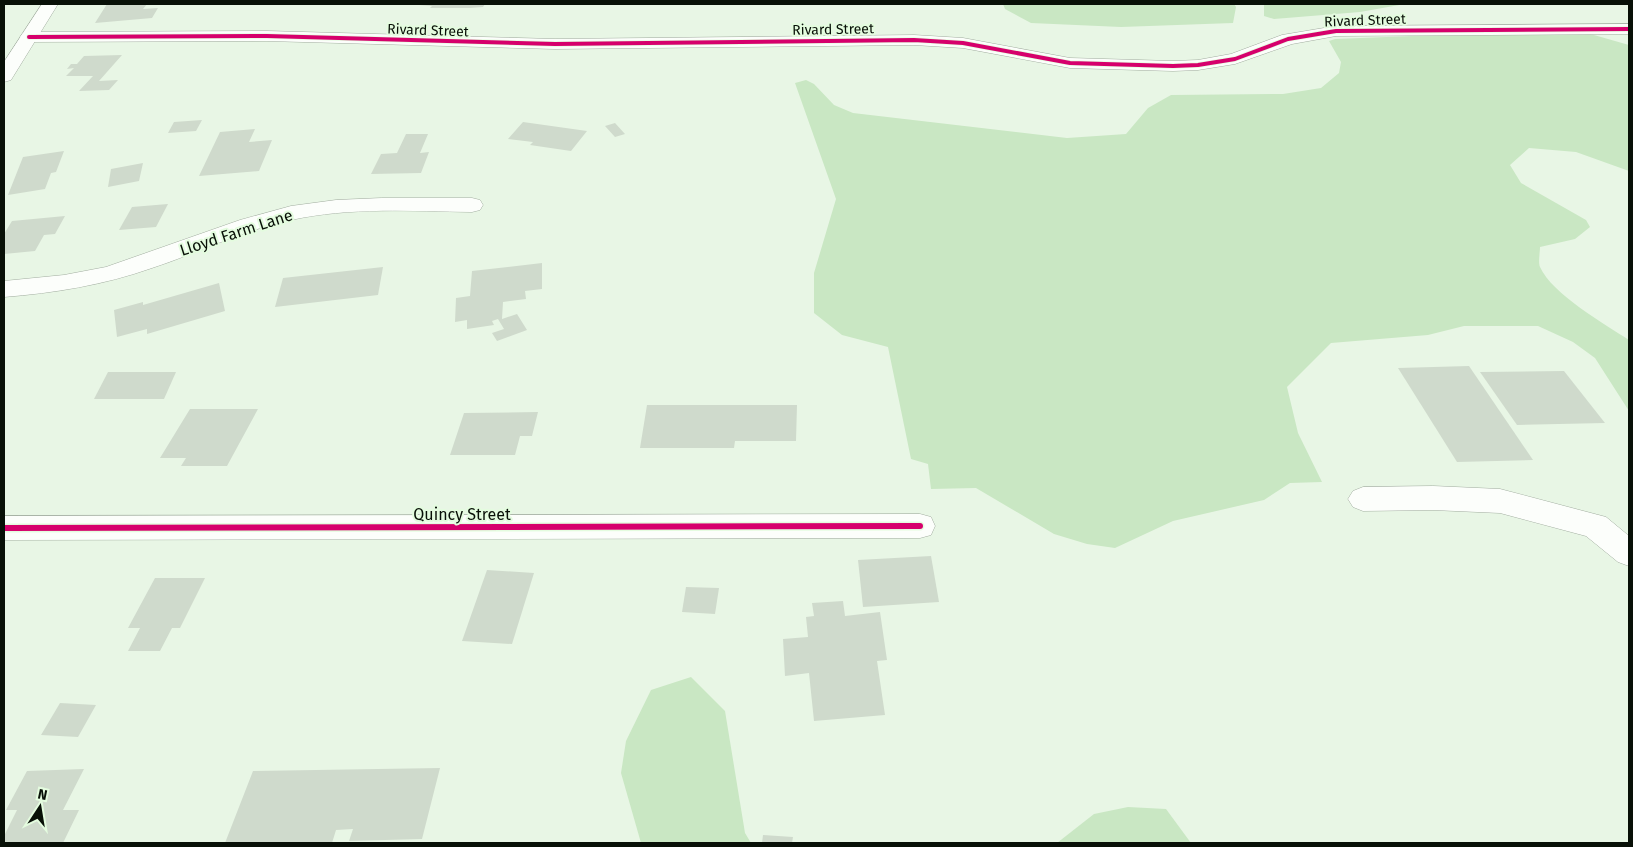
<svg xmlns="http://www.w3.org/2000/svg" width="1633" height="847" viewBox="0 0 1633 847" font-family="'Fira Sans',sans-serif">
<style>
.green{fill:#c9e7c3}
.building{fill:#cfdacc}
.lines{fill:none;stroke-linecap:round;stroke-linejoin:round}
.minor-casing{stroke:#a2ada0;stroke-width:1}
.major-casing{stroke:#a2ada0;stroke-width:1}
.minor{fill:#fcfefb;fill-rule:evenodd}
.major{fill:#fcfefb;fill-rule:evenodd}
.cycleway-far1-casing{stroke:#e4fcdf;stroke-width:5.5}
.cycleway-casing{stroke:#e4fcdf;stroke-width:9}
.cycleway-far1{stroke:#d6006c;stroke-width:4}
.cycleway{stroke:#d6006c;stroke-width:6}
.labels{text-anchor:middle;stroke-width:4;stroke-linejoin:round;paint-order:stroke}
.far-street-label{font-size:14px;fill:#081007;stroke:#e4fcdf}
.street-label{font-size:16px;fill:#081007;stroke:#e4fcdf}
</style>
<rect width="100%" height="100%" fill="#e8f6e5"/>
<g class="green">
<polygon points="1003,4 1234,4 1236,7 1233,23 1121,27 1031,23 1005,9"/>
<polygon points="1264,4 1405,4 1360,12 1274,19 1264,16"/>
<path d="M1514,32L1587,33L1629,45V171L1576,152L1529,148L1510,165L1521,183L1586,220L1590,227L1575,239L1540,247C1540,253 1538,262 1540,267C1552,294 1605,324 1629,340V411L1595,358L1573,342L1538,326H1464L1428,335L1331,343L1287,387L1298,433L1322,482L1290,483L1264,500L1173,521L1115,548L1087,544L1054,534L976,488L931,489L928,464L911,459L888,347L842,335L814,313V273L836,199L795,83L806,80L814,84L834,105L853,113L1067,138L1126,134L1148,108L1171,95L1283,94L1321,88L1339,73L1341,62L1329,41L1335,39Z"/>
<polygon points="691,677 725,711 745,833 751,843 641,843 621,773 626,741 651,690"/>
<polygon points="1128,807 1166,809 1191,843 1057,843 1094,814"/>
</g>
<g class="building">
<polygon points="107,4 147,4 143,9 158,8 152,18 95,23"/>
<polygon points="419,4 485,4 483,7 470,8 430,8 432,6 419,5"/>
<polygon points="122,55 99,81 118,80 109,90 79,91 93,76 66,76 74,68 67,69 71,64 77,64 84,56"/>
<polygon points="202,120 196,131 168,133 174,122"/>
<polygon points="523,122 587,131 571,151 530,145 533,142 508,139"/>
<polygon points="615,123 625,134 615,137 605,126"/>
<polygon points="255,129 249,142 272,140 259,171 199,176 220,132"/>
<polygon points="406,134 428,134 420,153 429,152 421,173 371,174 381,154 397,153"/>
<polygon points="64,151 56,172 51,173 45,189 8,195 23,157"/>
<polygon points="143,163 139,181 108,187 111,169"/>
<polygon points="168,204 156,227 119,230 132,207"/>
<polygon points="65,216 55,234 44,235 35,251 4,254 4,234 12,221"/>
<polygon points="542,263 542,289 525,291 526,299 503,302 502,319 517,314 527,330 497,341 492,333 504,329 498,319 492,321 494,325 467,329 467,320 455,322 456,298 470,296 472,271"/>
<polygon points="383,267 378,295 275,307 283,278"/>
<polygon points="219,283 225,311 147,334 147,329 117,337 114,310 143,302 143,305"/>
<polygon points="1469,366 1533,460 1457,462 1398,368"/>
<polygon points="1564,371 1605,423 1517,425 1480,372"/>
<polygon points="108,372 176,372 164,399 94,399"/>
<polygon points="647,405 797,405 796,441 735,441 734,448 640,448"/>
<polygon points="190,409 258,409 227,466 181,466 186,458 160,458"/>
<polygon points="538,412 532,436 520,436 515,455 450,455 464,413"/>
<polygon points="931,556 939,602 863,607 858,560"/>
<polygon points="487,570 534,573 512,644 462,641"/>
<polygon points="155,578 205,578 180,628 172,628 160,651 128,651 140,628 128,628"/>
<polygon points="686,587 719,588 715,614 682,612"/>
<polygon points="843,601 845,616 880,612 887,660 877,661 885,715 814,721 809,673 785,676 783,639 808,637 806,617 814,616 812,603"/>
<polygon points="60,703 96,705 78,737 41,735"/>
<polygon points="440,768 422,839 349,841 353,829 336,830 332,843 225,843 253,771"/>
<polygon points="84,769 63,810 79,810 63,843 4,843 4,836 17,810 6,810 27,771"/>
<polygon points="763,835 793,837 792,843 762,843"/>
</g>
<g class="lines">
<g class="minor-casing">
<g id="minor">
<polygon points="1629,24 1629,34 1336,36 1292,44 1235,64 1198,70 1173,71 1070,68 963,48 914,45 555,49 267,41 29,42 23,41 20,37 23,33 29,32 267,31 555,39 914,35 963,38 1070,58 1173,61 1198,60 1231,54 1282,35 1336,26"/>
<path d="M382,198H472L480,200L483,205L480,210L472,212C412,211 350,207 291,220C243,230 198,253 152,268C104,285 54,293 4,297V281L64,275L106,267L240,220L291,206L336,200Z"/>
<polygon points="1433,486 1500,489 1606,517 1629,536 1629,566 1618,562 1586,536 1500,513 1433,510 1363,511 1353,507 1348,499 1353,491 1363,487"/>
<polygon points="920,514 931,517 935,526 931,535 920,538 4,540 4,516"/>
</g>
</g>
<g class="major-casing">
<polygon id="major" points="42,4 58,4 11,80 4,82 4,62"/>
</g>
<use href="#minor" class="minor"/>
<use href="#major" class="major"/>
<g class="cycleway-far1-casing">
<polyline id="cycleway-far1" points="29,37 267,36 555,44 914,40 963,43 1070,63 1173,66 1198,65 1235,59 1288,39 1336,31 1629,29"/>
</g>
<g class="cycleway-casing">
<polyline id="cycleway" points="4,528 920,526"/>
</g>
<use href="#cycleway-far1" class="cycleway-far1"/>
<use href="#cycleway" class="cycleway"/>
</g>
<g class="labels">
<g class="far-street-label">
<text transform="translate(1365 20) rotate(-2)" y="5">Rivard Street</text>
<text transform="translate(833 29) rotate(-1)" y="5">Rivard Street</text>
<text transform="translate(428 30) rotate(2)" y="5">Rivard Street</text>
</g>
<g class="street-label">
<text transform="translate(236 232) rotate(-18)" y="6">Lloyd Farm Lane</text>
<text x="462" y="520">Quincy Street</text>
</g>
</g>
<rect width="1633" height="847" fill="none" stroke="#081007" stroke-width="10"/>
<g transform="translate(40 807) rotate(12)" stroke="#e4fcdf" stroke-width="4" paint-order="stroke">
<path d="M0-4L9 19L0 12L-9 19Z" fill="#081007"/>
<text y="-8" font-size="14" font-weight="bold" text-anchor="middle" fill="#081007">N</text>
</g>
</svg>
